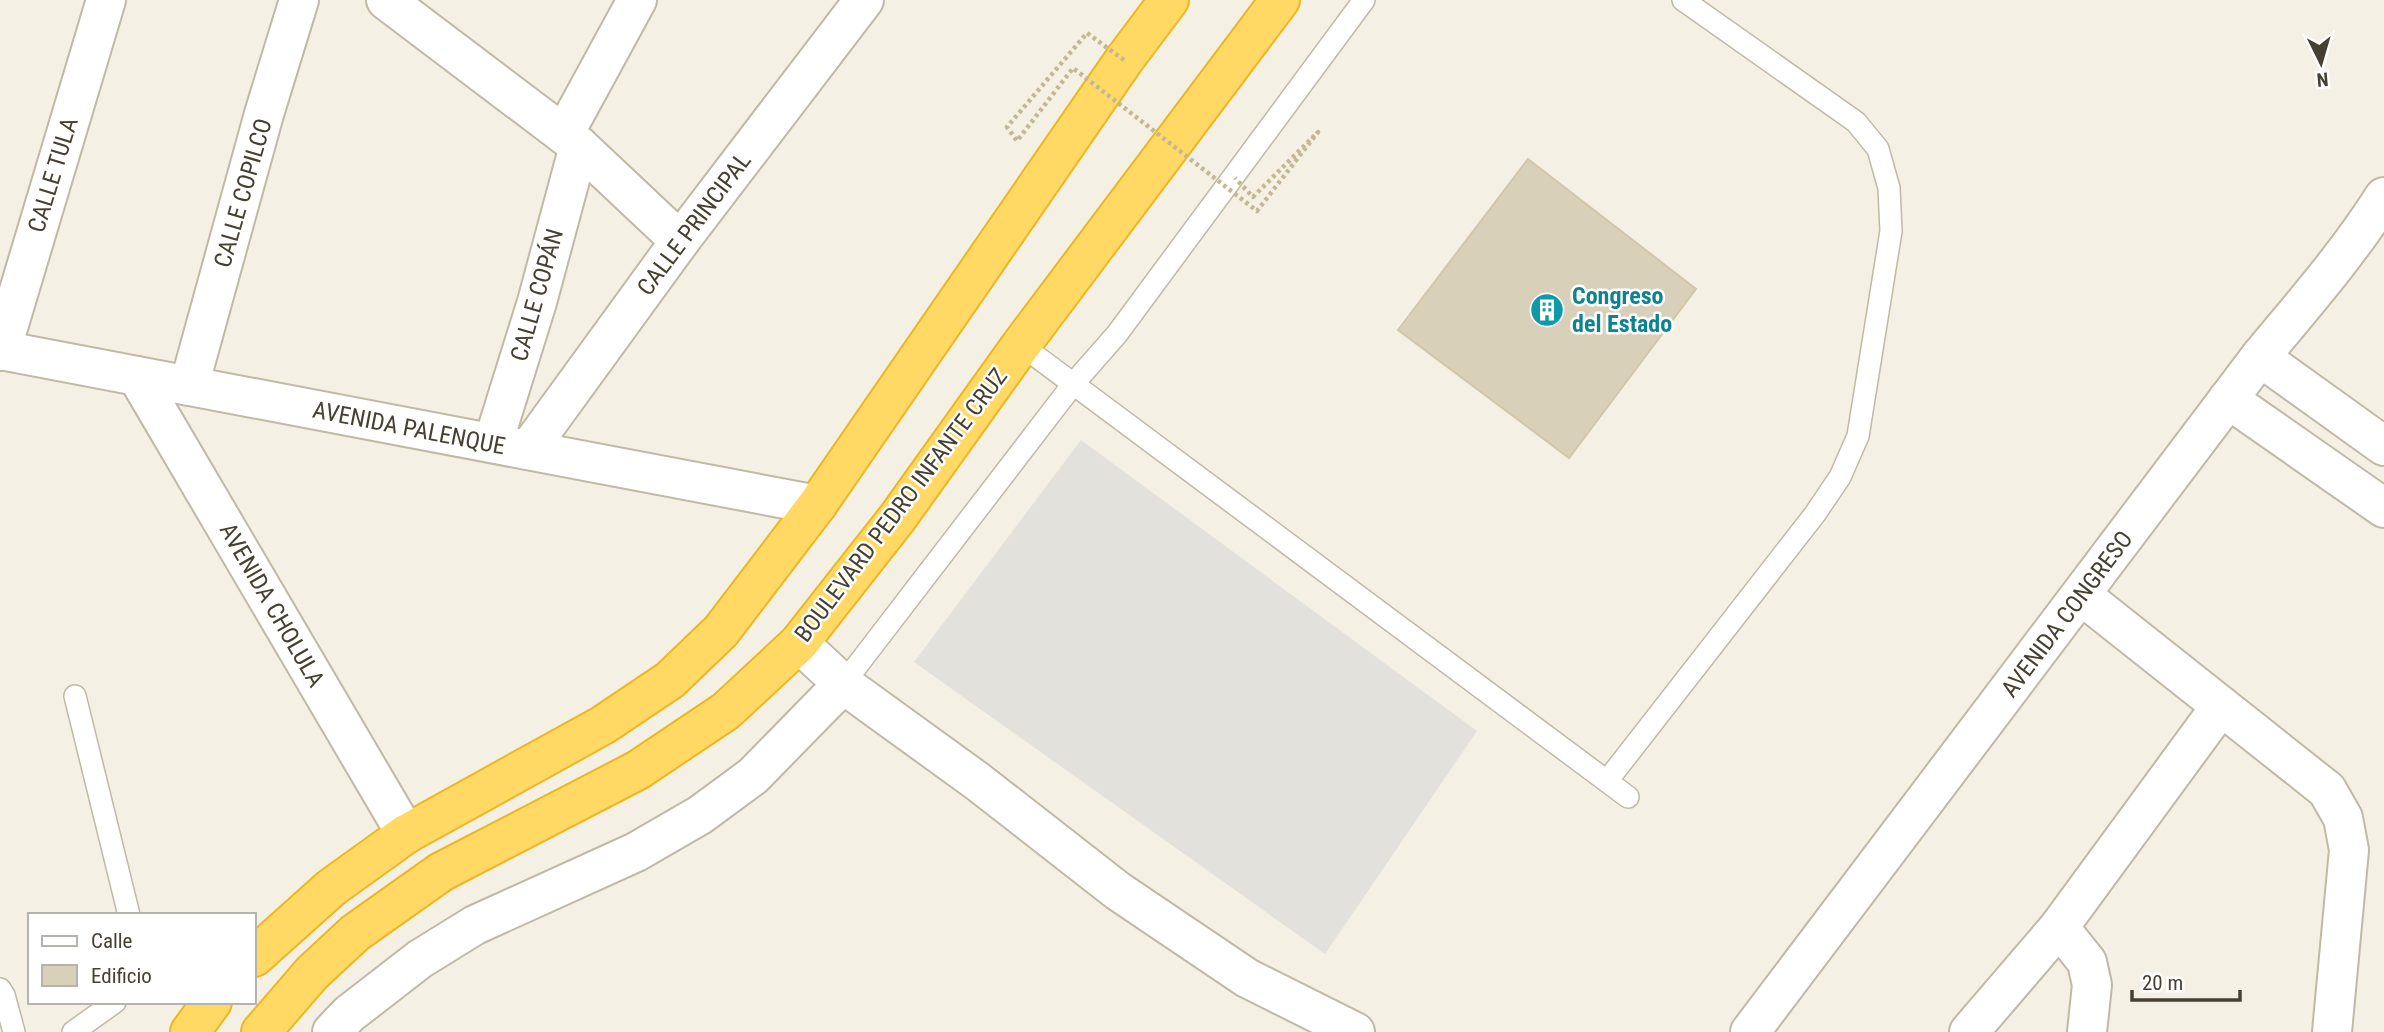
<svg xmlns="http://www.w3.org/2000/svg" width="2384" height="1032" viewBox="0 0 2384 1032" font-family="'Roboto Condensed',sans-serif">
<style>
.parking{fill:#e3e1dc}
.building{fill:#d9d0ba;stroke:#d2c6aa;stroke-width:2}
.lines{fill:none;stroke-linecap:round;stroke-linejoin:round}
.lane-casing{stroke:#c0b9a5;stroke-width:24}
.street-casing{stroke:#c0b9a5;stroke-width:42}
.highway-casing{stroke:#edb623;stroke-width:42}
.lane{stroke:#fff;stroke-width:21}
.street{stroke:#fff;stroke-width:38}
.highway{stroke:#ffd963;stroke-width:38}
.path-bridge{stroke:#c3b795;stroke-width:4.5;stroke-dasharray:3.5 3.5;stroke-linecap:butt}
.labels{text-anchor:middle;stroke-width:5;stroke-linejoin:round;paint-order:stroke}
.street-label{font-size:24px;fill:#464033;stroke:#fff}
.culture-label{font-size:24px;font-weight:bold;fill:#0d838f;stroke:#fff;text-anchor:start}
</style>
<rect width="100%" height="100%" fill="#f4f0e3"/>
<polygon class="parking" points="1081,440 1477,731 1325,954 914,662"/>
<polygon class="building" points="1528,159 1696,289 1569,458 1398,330"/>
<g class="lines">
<g class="lane-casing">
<g id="lane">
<polyline points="1021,345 1628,797"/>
<polyline points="843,684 1074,383 1117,334 1364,0"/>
<polyline points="75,696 129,915"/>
<polyline points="1607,781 1815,514 1840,477 1858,436 1891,231 1889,188 1878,149 1856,122 1683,0"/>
<polyline points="0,989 4,995 14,1032"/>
<polyline points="73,1032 115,1002"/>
</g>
</g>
<g class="street-casing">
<g id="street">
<polyline points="386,0 579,146 680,241"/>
<polyline points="564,134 637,0"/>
<polyline points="0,350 817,505"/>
<polyline points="1,351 106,0"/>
<polyline points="2260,357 2384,446"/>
<polyline points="137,376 406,834"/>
<polyline points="189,386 264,114 299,0"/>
<polyline points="2228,399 2384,508"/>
<polyline points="493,443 537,302 579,146"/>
<polyline points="528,450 680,241 864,0"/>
<polyline points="2081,595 2327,790 2343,818 2349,850 2332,1032"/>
<polyline points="799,643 843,684 977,781 1118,891 1247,978 1355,1032"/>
<polyline points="2059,927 2087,962 2092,985 2087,1032"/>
<polyline points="332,1032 349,1014 420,959 475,925 636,852 700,815 753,776 843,684"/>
<path d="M1750,1032L2260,357C2303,305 2348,254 2384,197"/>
<polyline points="1969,1032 2059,927 2221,706"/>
</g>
</g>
<g class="highway-casing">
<g id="highway">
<polyline points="254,957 331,888 406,834 603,725 670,680 721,631 817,505 1124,60 1169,0"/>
<polyline points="190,1032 212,1002"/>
<polyline points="261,1032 312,973 355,933 441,872 638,770 726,711 799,643 898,517 1021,345 1280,0"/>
</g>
</g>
<use href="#lane" class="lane"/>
<use href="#street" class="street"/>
<use href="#highway" class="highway"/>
<polyline class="path-bridge" points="1124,60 1087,33 1007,127 1017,141 1073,68 1257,211 1318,132 1253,197 1235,178"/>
</g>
<defs>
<g id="building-disc" transform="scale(1.75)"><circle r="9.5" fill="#0f9aa8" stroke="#fff"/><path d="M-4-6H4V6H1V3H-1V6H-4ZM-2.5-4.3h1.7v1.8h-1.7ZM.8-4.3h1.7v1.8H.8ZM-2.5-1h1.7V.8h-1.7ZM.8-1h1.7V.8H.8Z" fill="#fff"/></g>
</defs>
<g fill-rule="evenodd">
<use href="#building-disc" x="1547" y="310"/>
</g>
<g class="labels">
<g class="street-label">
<text transform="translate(53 175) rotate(-73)" y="8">CALLE TULA</text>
<text transform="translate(243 193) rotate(-74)" y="8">CALLE COPILCO</text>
<text transform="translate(694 224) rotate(-53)" y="8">CALLE PRINCIPAL</text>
<text transform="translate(537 295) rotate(-74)" y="8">CALLE COPÁN</text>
<text transform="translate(409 428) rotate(11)" y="8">AVENIDA PALENQUE</text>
<text transform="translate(901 505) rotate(-53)" y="8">BOULEVARD PEDRO INFANTE CRUZ</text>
<text transform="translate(272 605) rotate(60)" y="8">AVENIDA CHOLULA</text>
<text transform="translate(2067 614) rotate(-53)" y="8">AVENIDA CONGRESO</text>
</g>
<g class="culture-label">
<text x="1572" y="304">Congreso<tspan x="1572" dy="28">del Estado</tspan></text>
</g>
</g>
<rect x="28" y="913" width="228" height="91" fill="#ffffff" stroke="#b5b3ad" stroke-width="2"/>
<rect x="42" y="936" width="35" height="10" fill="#ffffff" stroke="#b5b3ad" stroke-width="2"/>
<text x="91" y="948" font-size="21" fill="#464033">Calle</text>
<rect x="42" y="965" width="35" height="21" fill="#d9d0ba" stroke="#b5b3ad" stroke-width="2"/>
<text x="91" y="983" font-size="21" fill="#464033">Edificio</text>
<g transform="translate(2321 63) rotate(175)" stroke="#ffffff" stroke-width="5" paint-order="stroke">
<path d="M0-5L12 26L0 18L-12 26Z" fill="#464033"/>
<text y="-10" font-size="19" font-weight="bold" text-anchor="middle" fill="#464033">N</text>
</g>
<path d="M2132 990v10h108v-10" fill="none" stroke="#464033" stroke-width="3.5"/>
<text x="2142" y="990" font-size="21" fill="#464033" stroke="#ffffff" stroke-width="5" paint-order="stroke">20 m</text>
</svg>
